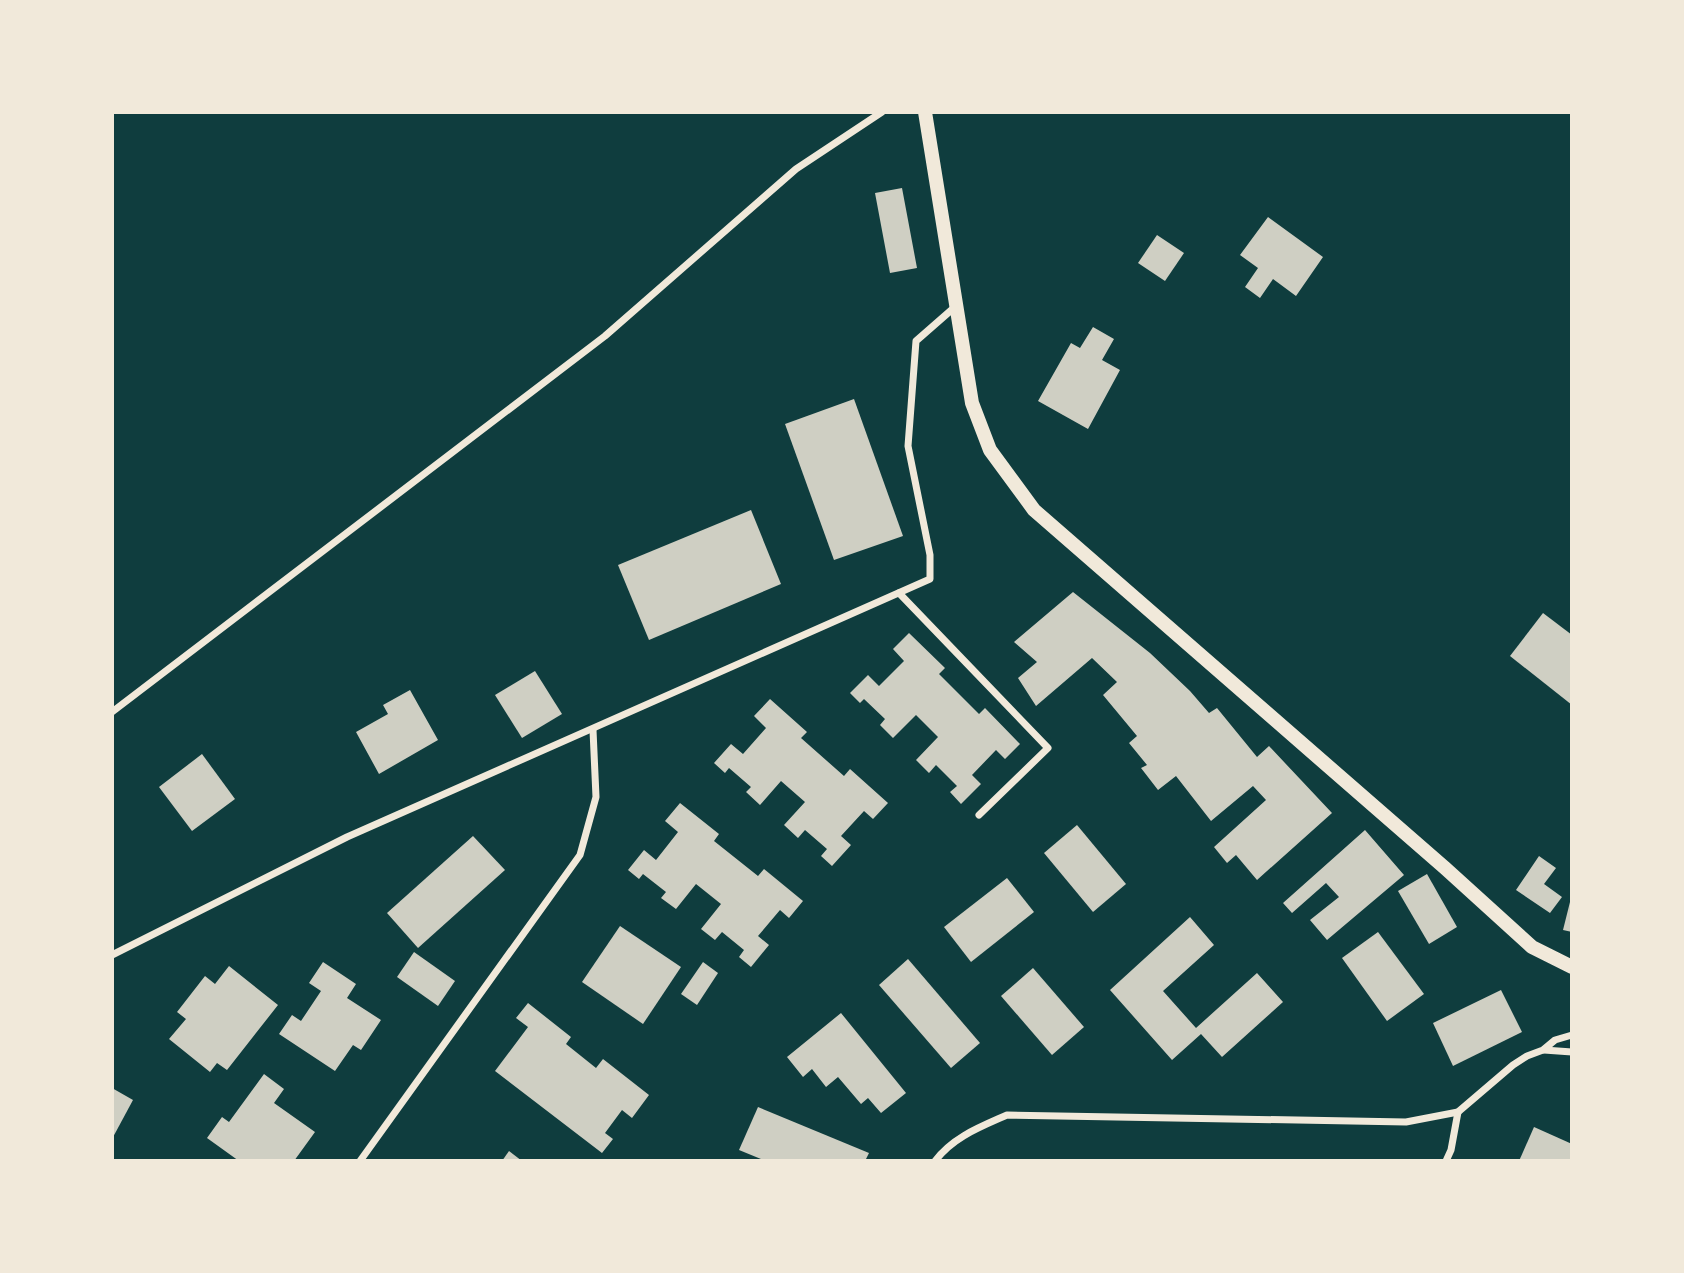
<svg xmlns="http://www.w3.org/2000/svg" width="1684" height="1273" viewBox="0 0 1684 1273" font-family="Commissioner,sans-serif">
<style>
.building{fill:#cfcfc3}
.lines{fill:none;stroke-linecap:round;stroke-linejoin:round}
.minor{stroke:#f1e9da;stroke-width:7}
.secondary{stroke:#f1e9da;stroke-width:14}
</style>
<rect width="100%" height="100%" fill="#0f3d3e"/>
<g class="building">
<polygon points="902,188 917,268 890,273 875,193"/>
<polygon points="1268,217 1323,257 1296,296 1273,279 1260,298 1245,287 1258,268 1240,255"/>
<polygon points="1157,235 1184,253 1165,281 1138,263"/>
<polygon points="1093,327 1114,339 1102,360 1120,370 1088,429 1038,401 1071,343 1080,348"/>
<polygon points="854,399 903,536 834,560 785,424"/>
<polygon points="751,510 781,584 649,640 618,565"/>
<polygon points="1073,592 1150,653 1190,691 1209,713 1217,708 1257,757 1269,746 1332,813 1257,880 1236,855 1227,863 1214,847 1266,800 1253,786 1211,821 1176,776 1158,790 1141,768 1147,765 1129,743 1137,736 1103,695 1117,682 1092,658 1036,706 1018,678 1037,662 1014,642"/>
<polygon points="1543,613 1572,635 1572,705 1510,656"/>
<polygon points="909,633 945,668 939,674 979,714 985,708 1020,744 1005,759 996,750 972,775 981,784 961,804 950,792 957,786 936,765 929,773 916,760 938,737 916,715 893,738 880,725 885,719 864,699 860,703 850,693 868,675 879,686 904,661 893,649"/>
<polygon points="535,671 562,714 522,738 495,695"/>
<polygon points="410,690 438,740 379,774 356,732 388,714 383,705"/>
<polygon points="770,699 807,732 801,738 844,776 850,769 888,803 873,819 864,811 841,836 851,845 832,866 821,856 827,849 805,830 798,838 784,825 805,802 781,781 760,805 746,792 751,787 729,768 725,773 714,763 731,744 743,754 766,728 754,716"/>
<polygon points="202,754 235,799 192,831 159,787"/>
<polygon points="680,803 719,834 714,841 758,876 764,869 803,901 789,918 780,910 758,936 769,945 751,967 739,957 744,950 722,932 715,940 701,929 721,904 696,884 676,909 661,898 666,892 643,874 639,879 628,870 644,850 656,860 678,832 665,821"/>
<polygon points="1077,825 1126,884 1093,912 1044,853"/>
<polygon points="1365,830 1404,875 1327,940 1310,920 1339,897 1326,883 1292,913 1283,903"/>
<polygon points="473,836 505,870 418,948 387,913"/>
<polygon points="1539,856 1556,868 1544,884 1562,897 1550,913 1516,890"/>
<polygon points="1427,874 1457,927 1429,944 1398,891"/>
<polygon points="1007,878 1034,912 971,962 944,927"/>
<polygon points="1571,898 1572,898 1572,932 1563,930"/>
<polygon points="1190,917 1214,945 1163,991 1196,1028 1257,973 1283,1002 1222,1057 1201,1034 1172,1060 1110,990"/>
<polygon points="620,926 681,967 643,1024 582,982"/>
<polygon points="1378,932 1424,994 1387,1021 1342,958"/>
<polygon points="414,952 455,981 438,1006 397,977"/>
<polygon points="908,959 980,1043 951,1068 879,985"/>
<polygon points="323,962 356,984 347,998 381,1020 361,1050 353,1045 335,1071 279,1034 292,1015 301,1021 321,991 309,983"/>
<polygon points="703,962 718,973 697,1005 681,994"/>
<polygon points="229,966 278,1005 227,1070 217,1063 210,1072 169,1039 186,1019 177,1012 205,976 215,984"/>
<polygon points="1033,968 1084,1027 1052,1055 1001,996"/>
<polygon points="1501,990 1522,1032 1453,1066 1433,1023"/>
<polygon points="528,1003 571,1037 566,1044 596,1068 603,1059 649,1095 632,1118 622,1110 605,1133 613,1139 602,1153 495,1071 528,1027 516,1018"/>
<polygon points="841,1013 906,1093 881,1113 868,1098 861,1104 838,1077 826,1087 812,1069 803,1077 787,1057"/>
<polygon points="264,1074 284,1089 274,1103 315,1132 294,1161 239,1161 207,1138 222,1117 229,1122"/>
<polygon points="112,1088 133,1100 112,1139"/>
<polygon points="758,1107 869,1153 865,1161 766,1161 739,1150"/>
<polygon points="1534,1127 1572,1144 1572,1161 1519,1161"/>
<polygon points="509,1151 522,1161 502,1161"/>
</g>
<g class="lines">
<g class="minor">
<polyline points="899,593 1048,748 979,815"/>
<polyline points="112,712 605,336 796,169 882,112"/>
<polyline points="112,955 347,837 930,579 930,555 908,446 916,341 956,306"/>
<polyline points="1544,1050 1572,1052"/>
<polyline points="360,1161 580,855 596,797 593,730"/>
<path d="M935,1161C953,1137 980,1127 1007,1115L1406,1122L1458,1112L1513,1065L1527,1056L1543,1050L1555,1040L1572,1035"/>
<polyline points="1446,1161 1451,1150 1458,1112"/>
</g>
<polyline class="secondary" points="925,112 972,403 990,450 1034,510 1445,868 1532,947 1572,967"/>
</g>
<rect width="1684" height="1273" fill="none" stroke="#f1e9da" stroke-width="228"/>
</svg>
